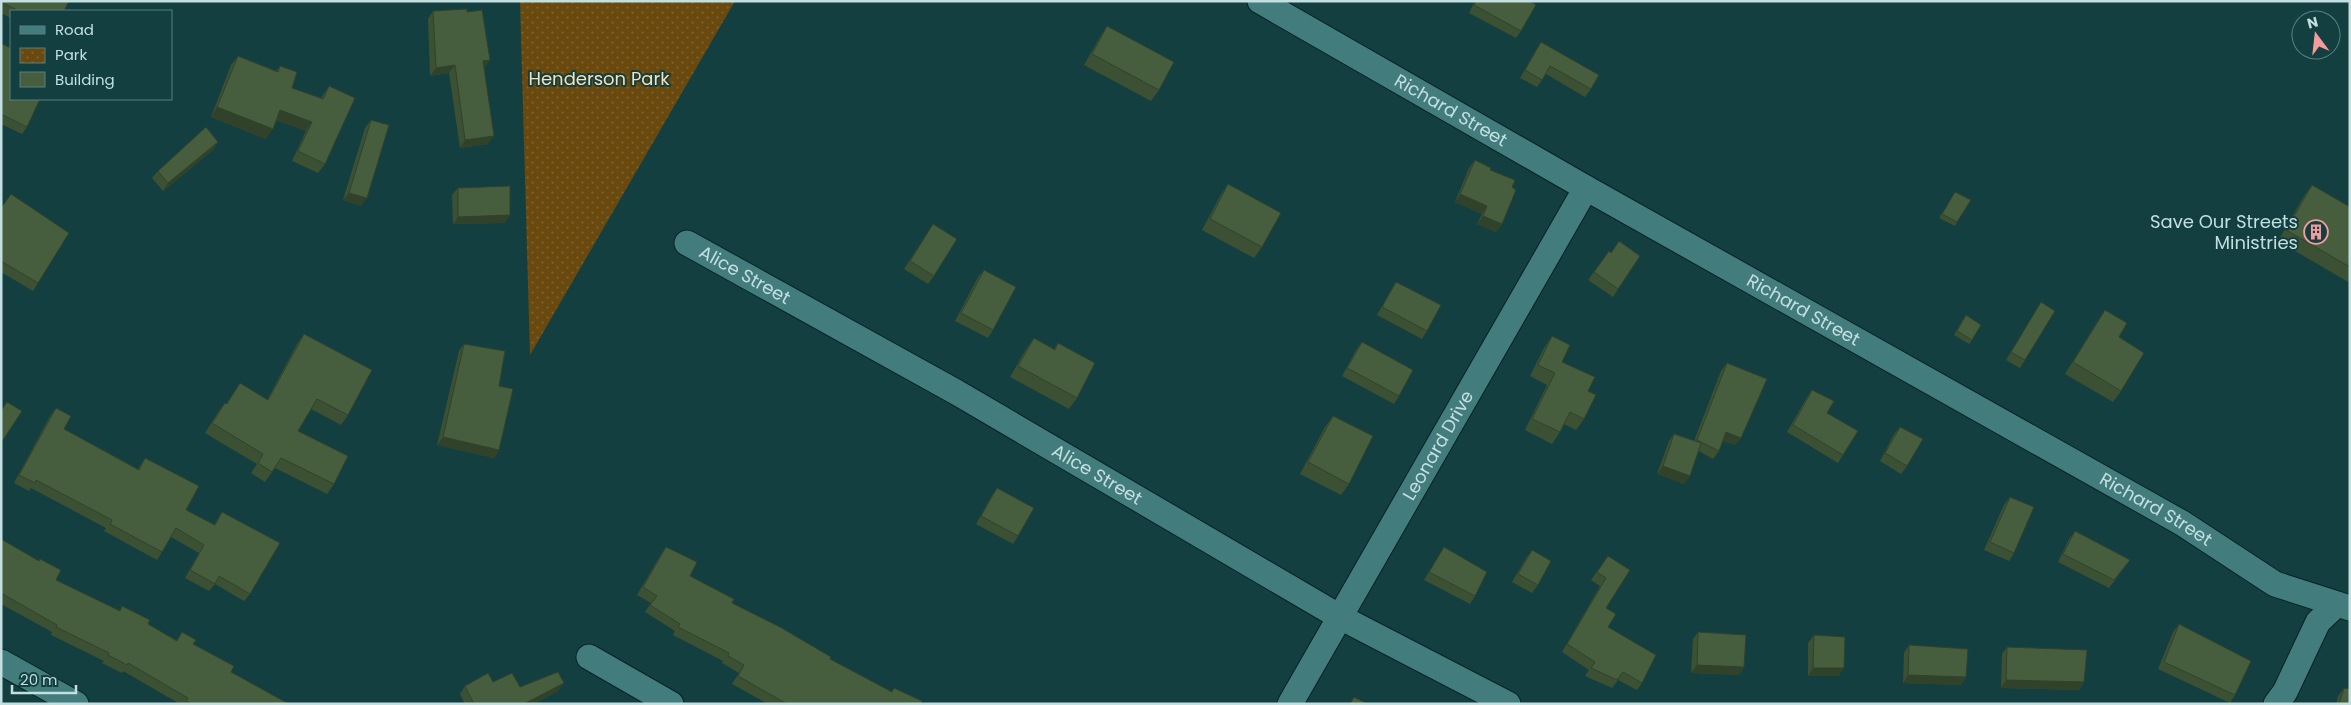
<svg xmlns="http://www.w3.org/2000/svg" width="2351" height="705" viewBox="0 0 2351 705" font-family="Poppins,sans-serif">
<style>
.park{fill:url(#park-dots)}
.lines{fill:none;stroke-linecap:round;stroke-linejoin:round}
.street-casing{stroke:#052425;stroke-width:27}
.street{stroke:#437c7d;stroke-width:25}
.wall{fill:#3c5134}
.shaded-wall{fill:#31422b}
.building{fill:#465e3d;stroke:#31422b}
.labels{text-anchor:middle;stroke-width:4;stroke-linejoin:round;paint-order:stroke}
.park-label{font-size:18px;fill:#fcdfb4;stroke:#133f40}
.street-label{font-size:18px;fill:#c3dfdf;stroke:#133f40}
.poi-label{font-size:18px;fill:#c3dfdf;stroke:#133f40;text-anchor:end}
</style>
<defs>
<pattern id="park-dots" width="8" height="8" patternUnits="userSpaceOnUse" patternTransform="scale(1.25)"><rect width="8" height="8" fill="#69490e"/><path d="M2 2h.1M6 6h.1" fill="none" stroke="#7d6331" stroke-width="1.8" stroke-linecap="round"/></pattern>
</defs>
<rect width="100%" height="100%" fill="#133f40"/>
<polygon class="park" points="520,1 735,1 530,355"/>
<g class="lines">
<g class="street-casing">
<g id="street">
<path id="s1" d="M1260,1L1586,188L2182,523L2275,584L2350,608"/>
<path id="s2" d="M687,243L956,392L1340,617L1508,704"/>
<polyline points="589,657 671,704"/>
<polyline points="1,662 76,704"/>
<path id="s3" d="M1290,704L1586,188"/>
<polyline points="2276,704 2285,692 2318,622 2336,605"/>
</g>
</g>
<use href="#street" class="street"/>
</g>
<g class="wall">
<polygon points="1,1 64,11 11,11 11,18 1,13"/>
<polygon points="1475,1 1530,1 1521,31 1516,38 1469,13"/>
<polygon points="433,11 467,12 490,60 484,68 488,144 460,148 449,73 430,76 428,19"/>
<polygon points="1107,26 1159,90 1151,101 1084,65 1100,37"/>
<polygon points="1541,42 1591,89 1585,97 1546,74 1537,87 1520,78 1536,50"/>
<polygon points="1,45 27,127 22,134 1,124"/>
<polygon points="238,56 276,71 280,66 292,88 321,98 329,86 325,164 318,173 292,161 306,131 276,120 266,139 211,117 231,65"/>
<polygon points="371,120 361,206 343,200 365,128"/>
<polygon points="218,142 213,150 163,191 152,178 158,171"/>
<polygon points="1475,160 1490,170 1512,187 1502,224 1496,232 1477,224 1482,214 1455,202 1469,168"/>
<polygon points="1228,184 1262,247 1254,258 1202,230 1220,196"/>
<polygon points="2312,185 2350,207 2350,283 2278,241 2304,196"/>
<polygon points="458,188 505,223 453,224 452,195"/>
<polygon points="1953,196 1957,222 1955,226 1939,218"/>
<polygon points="1,208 38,283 33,291 1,272"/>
<polygon points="933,224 934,276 928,284 904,269"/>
<polygon points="1609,251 1611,253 1640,256 1613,297 1588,280"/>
<polygon points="984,270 993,330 988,338 955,321 978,277"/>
<polygon points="1396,282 1427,331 1422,339 1377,315 1391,290"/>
<polygon points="2041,302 2025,360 2020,368 2006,360"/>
<polygon points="2105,310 2119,337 2121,391 2113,402 2065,374 2097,322"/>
<polygon points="1963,319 1972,340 1969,344 1954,335"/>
<polygon points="304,334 348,415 341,425 311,409 298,431 334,484 327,494 275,468 265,482 251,473 257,464 205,433 218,412 225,403 226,404 240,383 267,400 297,344"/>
<polygon points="1552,336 1562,362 1588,391 1584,419 1576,430 1564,424 1560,432 1552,444 1525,430 1547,385 1530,376 1544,348"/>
<polygon points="1034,338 1054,349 1058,343 1077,398 1069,409 1010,377 1026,349"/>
<polygon points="1362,342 1399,396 1394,404 1342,376 1356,350"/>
<polygon points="464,344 499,386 499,450 494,458 437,445 459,351"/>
<polygon points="1727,363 1741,438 1735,445 1723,441 1719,451 1713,459 1699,451 1684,484 1657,474 1669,441 1674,434 1694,441 1721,371"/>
<polygon points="1812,390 1827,413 1858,431 1838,463 1787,432 1807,397"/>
<polygon points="56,408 64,429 138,469 145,458 186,510 214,525 222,512 250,594 244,601 215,584 209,591 185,578 199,553 171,537 157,560 104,531 106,528 31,488 29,491 14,483 50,416"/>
<polygon points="1333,416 1349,484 1341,495 1300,474 1325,427"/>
<polygon points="1900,427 1907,466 1901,474 1880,461 1894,434"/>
<polygon points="997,488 1018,536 1013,544 976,524 992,495"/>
<polygon points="2010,497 2014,553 2009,561 1984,550 2004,505"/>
<polygon points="2075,531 2130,560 2109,588 2058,562 2069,539"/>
<polygon points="1,539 56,580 119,611 122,606 148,624 176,641 182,632 193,644 231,672 289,704 180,704 123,671 122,673 102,663 104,661 51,635 52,632 1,604"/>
<polygon points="666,547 690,576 732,603 830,659 891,692 894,688 921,704 768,704 732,684 739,673 722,663 723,661 673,635 675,631 645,612 651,603 637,595 661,554"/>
<polygon points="1444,547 1475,596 1470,604 1424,580"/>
<polygon points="1532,550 1538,585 1532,593 1512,582 1526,558"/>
<polygon points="1608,556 1606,608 1608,627 1642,683 1637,690 1618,680 1612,688 1585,676 1589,670 1562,652 1600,586 1591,580"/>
<polygon points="2179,624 2235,695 2230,703 2158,669 2173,632"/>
<polygon points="1698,632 1744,667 1739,675 1691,673 1693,639"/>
<polygon points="1814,635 1839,676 1808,676 1808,643"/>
<polygon points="1909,645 1966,677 1961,685 1903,683 1904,653"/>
<polygon points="2007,647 2084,682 2079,690 2001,688 2002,654"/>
<polygon points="493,682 520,687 558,691 534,704 465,704 460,694 465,686"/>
<polygon points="2344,688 2350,704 2336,704 2338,696"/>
</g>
<g class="shaded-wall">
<polygon points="490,60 484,68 483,61"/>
<polygon points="455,65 449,73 430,76 436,68"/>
<polygon points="217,107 273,129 266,139 211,117"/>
<polygon points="280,110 312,122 306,131 273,119"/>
<polygon points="494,136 488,144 460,148 465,140"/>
<polygon points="218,142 213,150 163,191 168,183"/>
<polygon points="349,193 367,198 361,206 343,200"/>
<polygon points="1460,194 1487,206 1482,214 1455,202"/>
<polygon points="510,215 505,223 453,224 458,217"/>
<polygon points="1483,216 1502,224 1496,232 1477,224"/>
<polygon points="1726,432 1741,438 1735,445 1721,440"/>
<polygon points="443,437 499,450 494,458 437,445"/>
<polygon points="1663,466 1690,476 1684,484 1657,474"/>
<polygon points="1697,665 1744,667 1739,675 1691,673"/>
<polygon points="1813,668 1844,668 1839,676 1808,676"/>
<polygon points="1908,675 1966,677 1961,685 1903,683"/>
<polygon points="2006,680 2084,682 2079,690 2001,688"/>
<polygon points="564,683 558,691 534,704 524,704"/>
</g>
<g class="building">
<polygon points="1,1 69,1 64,11 19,11 1,2"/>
<polygon points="1476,1 1530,1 1536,5 1521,31 1474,5"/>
<polygon points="467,9 467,12 482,10 490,60 483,61 494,136 465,140 455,65 436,68 433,11"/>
<polygon points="1107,26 1174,62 1159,90 1092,54"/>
<polygon points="1541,42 1599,75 1591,89 1550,66 1542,80 1525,70"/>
<polygon points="2,44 11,48 11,99 40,99 27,127 1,114 1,45"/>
<polygon points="238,56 278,72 280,66 297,72 292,88 323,99 329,86 355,98 325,164 298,151 312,122 280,110 273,129 217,107"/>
<polygon points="371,120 389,125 367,198 349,193"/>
<polygon points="206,127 218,142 168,183 158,171"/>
<polygon points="1475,160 1491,168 1490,170 1515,180 1512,187 1516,190 1502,224 1483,216 1487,206 1460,194"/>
<polygon points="1228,184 1281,213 1262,247 1210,219"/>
<polygon points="2312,185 2350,207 2350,267 2286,230"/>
<polygon points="510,186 510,215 458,217 458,188"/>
<polygon points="1955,192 1971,200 1957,222 1942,214"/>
<polygon points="11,194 69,233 38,283 1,261 1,208"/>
<polygon points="933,224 957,239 934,276 910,261"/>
<polygon points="1619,241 1640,256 1618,289 1594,272 1609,251 1611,253"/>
<polygon points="984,270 1016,287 993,330 961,313"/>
<polygon points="1396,282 1441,305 1427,331 1382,307"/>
<polygon points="2041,302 2055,311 2025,360 2011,352"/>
<polygon points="2105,310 2127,323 2119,337 2144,353 2121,391 2073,362"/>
<polygon points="1966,315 1981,325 1972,340 1957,331"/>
<polygon points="304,334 372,370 348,415 317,399 298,431 348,456 334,484 281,458 272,472 258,463 263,454 212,423 225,403 227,404 240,383 268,400"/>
<polygon points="1552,336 1570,345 1562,362 1595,377 1588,391 1596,395 1584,419 1570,412 1560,432 1532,419 1555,373 1538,365"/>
<polygon points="1034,338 1055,350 1058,343 1095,363 1077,398 1018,366"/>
<polygon points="1362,342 1413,370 1399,396 1347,368"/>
<polygon points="464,344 505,351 499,386 513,389 499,450 443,437"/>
<polygon points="1727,363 1767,379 1741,438 1726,432 1719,451 1697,440"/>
<polygon points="1812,390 1834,401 1827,413 1858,431 1843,455 1793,425"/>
<polygon points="7,402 22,411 1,443 1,411"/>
<polygon points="56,408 71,416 64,429 139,470 145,458 199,486 186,510 215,525 222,512 280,543 250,594 219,576 215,584 190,570 204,545 176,528 162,552 110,524 112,520 36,480 35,483 19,475"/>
<polygon points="1333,416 1373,436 1349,484 1308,462"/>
<polygon points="1900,427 1923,439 1907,466 1885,453"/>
<polygon points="1674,434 1701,443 1690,476 1663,466"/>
<polygon points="997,488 1034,508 1018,536 981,516"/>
<polygon points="2010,497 2034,507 2014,553 1990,542"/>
<polygon points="2075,531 2130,560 2114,580 2063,554"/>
<polygon points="1,539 39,561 40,559 61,570 56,580 120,611 122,606 150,620 148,624 177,641 182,632 196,640 193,644 234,666 231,672 289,704 192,704 186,701 188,698 128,663 127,665 108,655 109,653 56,627 57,625 1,593"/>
<polygon points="666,547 697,562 690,576 734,599 732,603 780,627 831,657 830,659 892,692 894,688 922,701 921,704 787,704 738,676 744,665 728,656 729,653 678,627 680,624 650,605 657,596 643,587"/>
<polygon points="1444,547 1487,572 1475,596 1429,572"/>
<polygon points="1532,550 1551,561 1538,585 1518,574"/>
<polygon points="1608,556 1630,570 1606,608 1616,614 1608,627 1656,655 1642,683 1623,672 1617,680 1591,668 1595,662 1567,644 1606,578 1597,572"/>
<polygon points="2179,624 2251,661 2235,695 2164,662"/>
<polygon points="1698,632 1746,635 1744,667 1697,665"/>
<polygon points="1814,635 1845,637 1844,668 1813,668"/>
<polygon points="1909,645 1968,649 1966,677 1908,675"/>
<polygon points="2007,647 2087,650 2084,682 2006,680"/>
<polygon points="558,672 564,683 524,704 474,704 465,686 488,673 493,682 512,673 520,687"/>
<polygon points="2344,688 2350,689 2350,704 2339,704"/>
<polygon points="1354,697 1368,704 1350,704"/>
</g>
<defs>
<g id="building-ring" transform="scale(1.25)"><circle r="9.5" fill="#133f40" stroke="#f59b9e" stroke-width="1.5"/><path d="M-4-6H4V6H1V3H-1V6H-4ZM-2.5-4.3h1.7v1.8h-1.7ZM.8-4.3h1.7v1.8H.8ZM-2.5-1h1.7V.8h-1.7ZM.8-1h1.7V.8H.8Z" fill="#f59b9e"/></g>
</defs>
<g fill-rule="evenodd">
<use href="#building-ring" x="2316" y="232"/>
</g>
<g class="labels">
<g class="park-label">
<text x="599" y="85">Henderson Park</text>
</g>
<g class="street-label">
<text dy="6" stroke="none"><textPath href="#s1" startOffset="220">Richard Street</textPath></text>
<text dy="6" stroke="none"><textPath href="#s2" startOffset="66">Alice Street</textPath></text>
<text dy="6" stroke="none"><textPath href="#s1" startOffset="625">Richard Street</textPath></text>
<text dy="6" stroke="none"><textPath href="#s3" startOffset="298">Leonard Drive</textPath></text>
<text dy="6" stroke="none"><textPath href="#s2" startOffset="471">Alice Street</textPath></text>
<text dy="6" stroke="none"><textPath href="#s1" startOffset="1030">Richard Street</textPath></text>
</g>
<g class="poi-label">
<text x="2298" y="228">Save Our Streets<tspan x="2298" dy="21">Ministries</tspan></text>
</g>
</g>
<rect width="2351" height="705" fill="none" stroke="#c3dfdf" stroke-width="5"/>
<rect x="10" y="10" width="162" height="90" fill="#133f40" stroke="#597f80"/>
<rect x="20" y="26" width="25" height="8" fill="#437c7d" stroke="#597f80"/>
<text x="55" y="35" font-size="15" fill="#c3dfdf">Road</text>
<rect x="20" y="48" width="25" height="15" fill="url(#park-dots)" stroke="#597f80"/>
<text x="55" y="60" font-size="15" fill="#c3dfdf">Park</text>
<rect x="20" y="72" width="25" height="15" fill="#465e3d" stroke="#597f80"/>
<text x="55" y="85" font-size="15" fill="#c3dfdf">Building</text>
<g transform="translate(2316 35) rotate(345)"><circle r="24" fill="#133f40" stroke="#597f80"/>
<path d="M0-4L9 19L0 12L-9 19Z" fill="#f59b9e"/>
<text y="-8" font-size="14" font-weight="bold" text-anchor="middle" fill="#c3dfdf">N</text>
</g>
<path d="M12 685v8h64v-8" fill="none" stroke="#c3dfdf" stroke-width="2.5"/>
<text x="20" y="685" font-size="15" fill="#c3dfdf" stroke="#133f40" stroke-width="4" paint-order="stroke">20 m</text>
</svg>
